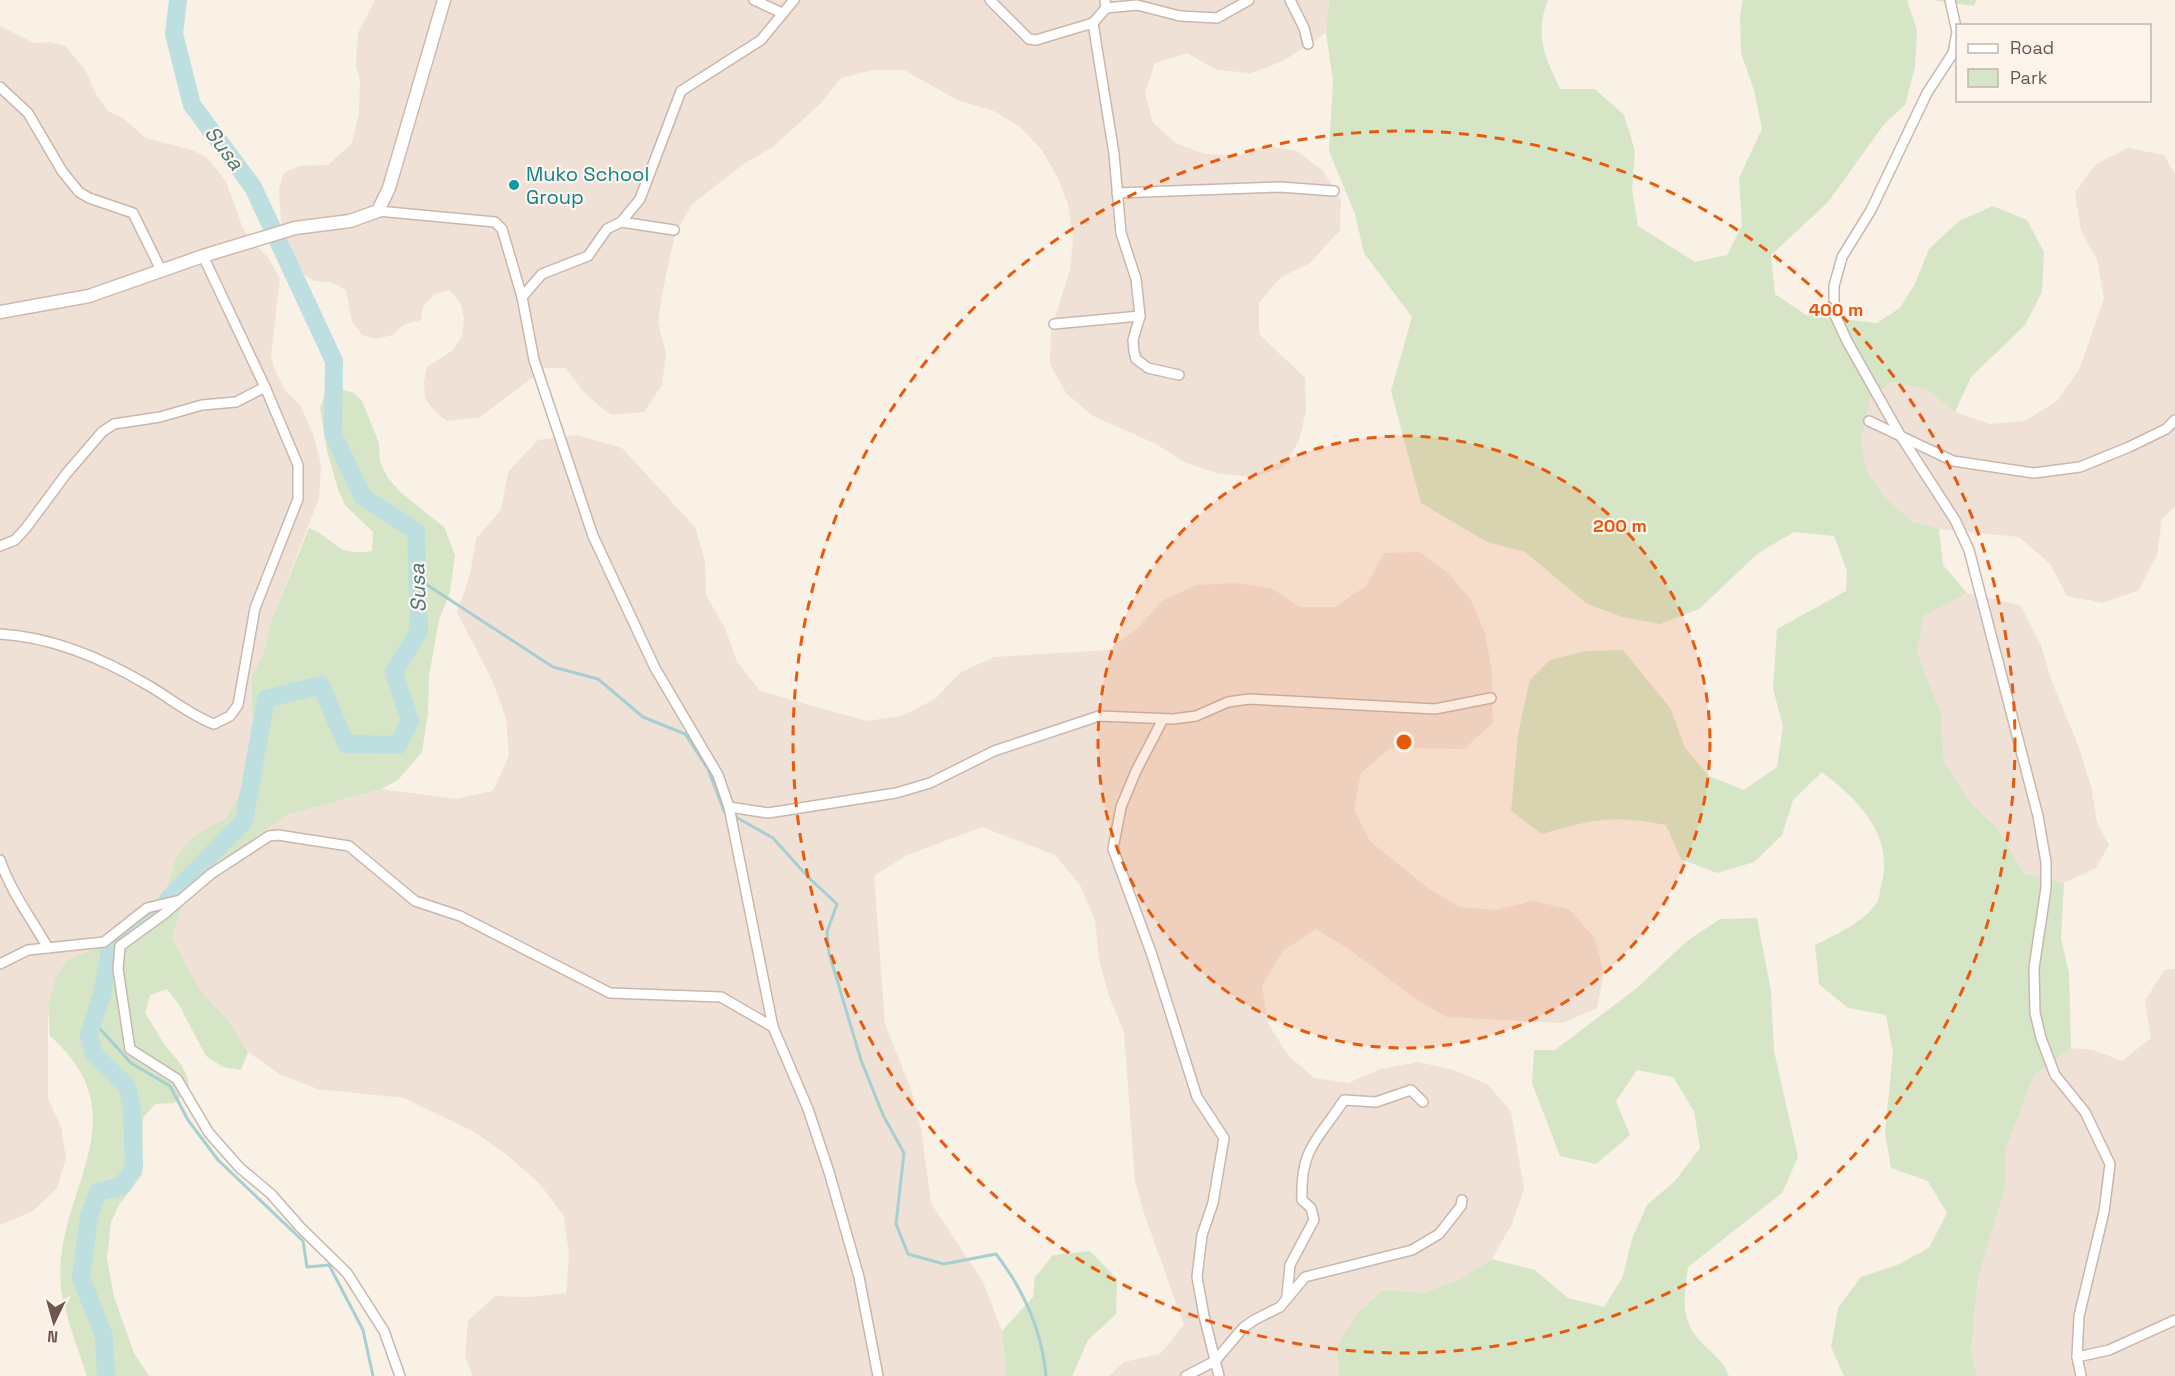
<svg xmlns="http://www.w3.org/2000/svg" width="2175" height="1376" viewBox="0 0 2175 1376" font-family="'Space Grotesk',sans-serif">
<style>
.residential{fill:#f0e1d6}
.green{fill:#d6e5c6}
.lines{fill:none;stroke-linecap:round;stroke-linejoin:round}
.stream{stroke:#a5cfd1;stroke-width:3}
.river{stroke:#bddfe0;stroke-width:18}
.street-casing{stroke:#c9b7ae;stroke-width:12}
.secondary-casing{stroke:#ceb9af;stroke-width:15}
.street{stroke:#fff;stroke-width:9}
.secondary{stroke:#fff;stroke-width:12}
.ring{fill:none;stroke:#e8590c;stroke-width:3;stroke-dasharray:10 8}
.culture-dot{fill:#0f9aa8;stroke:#fdf4ec;stroke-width:2}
.labels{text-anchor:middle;stroke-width:4.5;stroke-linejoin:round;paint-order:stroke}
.culture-label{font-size:20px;fill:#0d838f;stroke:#fdf4ec;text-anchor:start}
.water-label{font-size:21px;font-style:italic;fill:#47777a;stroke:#fdf4ec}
.centre{fill:#e8590c;stroke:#fdf4ec;stroke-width:3}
.ring-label{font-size:18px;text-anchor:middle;font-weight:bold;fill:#e8590c;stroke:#fdf4ec;stroke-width:4.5;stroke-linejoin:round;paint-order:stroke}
</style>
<rect width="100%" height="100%" fill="#f9f0e6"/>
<g class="residential">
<polygon points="375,0 1329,0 1326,33 1283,61 1251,73 1217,70 1187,53 1155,63 1145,93 1153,123 1176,143 1205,154 1237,156 1266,146 1297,151 1323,171 1341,199 1340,230 1310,263 1281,277 1259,303 1259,334 1305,378 1306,411 1299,441 1283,468 1251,477 1216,473 1184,462 1156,444 1093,416 1066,393 1050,364 1051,331 1070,270 1073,239 1069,208 1058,178 1042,150 1020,127 992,110 959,101 904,70 873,70 841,78 820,104 773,147 745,163 692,204 675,234 663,290 658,322 666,353 662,385 644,412 611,415 585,394 566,368 545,368 480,417 447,421 434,411 425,398 424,382 427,367 453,350 462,336 464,320 461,304 450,290 435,294 423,306 421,320 405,324 392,335 377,339 362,335 352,321 346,290 331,282 314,281 301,273 281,223 279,188 284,173 299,166 328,165 352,143 359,112 360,81 356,65 358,33"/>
<polygon points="0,26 34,43 49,42 65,46 85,70 98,98 108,111 123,118 146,138 192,150 206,157 226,181 242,226 250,240 268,257 280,279 271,355 275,371 287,393 300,405 313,434 321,464 319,498 272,619 264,652 251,678 253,728 246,782 226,818 196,834 184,846 175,860 166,891 91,950 67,960 48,1005 48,1098 61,1127 66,1158 57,1188 33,1211 0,1225"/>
<polygon points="2128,148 2164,155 2175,174 2175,506 2162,519 2157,555 2139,590 2103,603 2067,596 2050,564 2019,537 1939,529 1912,521 1885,498 1867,471 1861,442 1870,399 1892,382 1926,389 1955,412 1990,424 2025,421 2057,401 2079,370 2104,299 2098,262 2081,230 2075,193 2096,164"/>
<polygon points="577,435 622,448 695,527 705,561 706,595 725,628 737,662 760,691 867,721 902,716 935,699 961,672 994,657 1108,650 1137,629 1162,601 1196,585 1235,583 1271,588 1300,607 1335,607 1366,586 1384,553 1419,552 1448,573 1471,600 1485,634 1492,671 1493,723 1464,749 1390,748 1361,773 1354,809 1370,841 1428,888 1459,907 1495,910 1533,901 1569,909 1594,937 1604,972 1597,1008 1562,1023 1446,1017 1413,997 1347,948 1316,929 1283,951 1262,986 1268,1023 1287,1054 1314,1078 1348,1083 1381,1069 1418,1062 1454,1070 1487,1084 1511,1112 1524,1189 1512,1224 1492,1259 1458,1280 1423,1293 1383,1290 1336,1349 1339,1376 1109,1376 1124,1362 1160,1354 1184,1325 1145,1216 1135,1181 1124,1032 1109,996 1099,959 1095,920 1080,885 1055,855 982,827 907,855 874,876 885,1024 912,1092 921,1129 931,1203 983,1282 1002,1331 1006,1376 473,1376 465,1357 468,1321 495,1296 529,1297 566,1293 569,1255 564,1216 539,1183 507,1155 474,1132 404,1098 318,1089 281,1075 248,1052 227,1019 199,989 172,937 182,906 243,846 287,815 381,789 455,799 493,791 509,756 506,718 492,680 457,612 470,575 476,539 501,510 508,472 538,440"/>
<polygon points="1967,593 2020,605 2041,645 2051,679 2079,748 2091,786 2097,822 2109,845 2096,868 2064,883 2024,873 1997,828 1970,802 1944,762 1941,714 1917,652 1924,616"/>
<polygon points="2175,969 2175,1376 1977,1376 1971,1352 1978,1278 2006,1184 2006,1148 2034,1075 2071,1048 2093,1050 2122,1061 2151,1038 2145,1001 2164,970"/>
</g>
<g class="green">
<path d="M1329,0H1548C1534,35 1545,57 1560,89H1595L1624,115L1635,151L1632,189L1638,226L1695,262L1727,255L1742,226L1739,178L1762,129L1754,90L1741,53L1740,16L1743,0H1907L1917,30L1915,68L1905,105L1885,123L1828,202L1771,255L1775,294L1806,315L1877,323L1900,308L1915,284L1929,249L1959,221L1993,206L2027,220L2044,252L2042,292L2025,325L1971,377L1955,412L1926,389L1892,382L1870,399L1861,442L1867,471L1885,498L1912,521L1939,529L1943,565L1967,593L1924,616L1917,652L1941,714L1944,762L1970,802L1997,828L2024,873L2064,883L2061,939L2069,973L2071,1048L2034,1075L2006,1148V1184L1978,1278L1971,1352L1977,1376H1844L1831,1347L1838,1308L1861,1277L1897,1265L1929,1248L1947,1213L1928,1181L1891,1168L1885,1132L1893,1052L1886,1015L1848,1008L1819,984L1815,945C1835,935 1862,923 1876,904C1880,899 1880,888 1882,882C1893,833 1857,799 1822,772L1793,800L1782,835L1754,862L1717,873L1681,859L1666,825C1613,815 1593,819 1542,834L1511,811L1518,734L1530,680L1550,660L1586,651L1623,650L1671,709L1685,748L1709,776L1744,790L1777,767L1783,726L1773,689L1777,629L1846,591L1847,571L1834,536L1794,532L1757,554L1699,609L1660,624L1622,617L1586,603L1525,552L1487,542L1421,503L1391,391L1412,317L1364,253L1355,214L1329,151L1333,81L1326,33Z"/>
<polygon points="1932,0 1977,0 1974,6"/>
<path d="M328,385L354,393L362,401L379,443L380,462L388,478L400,492L444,527L455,555L450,592L439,620L429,676L428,713L422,752L398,780L381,789L287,815L243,846L182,906L172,937L199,989L227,1019L248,1052L241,1070L223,1067L206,1056L178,1003L167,989L150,995L145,1013C153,1024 158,1036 166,1047C177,1060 189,1070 189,1089L174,1103L155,1104L143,1118L142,1175L119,1205L111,1222L107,1258L114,1297L134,1353L149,1376H87C79,1351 64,1313 61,1288C51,1193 145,1120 50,1036L48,1005L57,975L67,960L91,950L166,891L175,860L184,846L196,834L226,818L246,782L253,728L251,678L264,652L272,619L309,528C338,540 335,557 372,551L373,532L345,505L338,489L327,451L320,408Z"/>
<path d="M1757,918L1771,991L1774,1051L1798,1157L1782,1193L1688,1267C1684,1295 1679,1321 1702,1343C1713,1354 1724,1362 1729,1376H1339L1336,1349L1355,1316L1383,1290L1423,1293L1458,1280L1492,1259L1535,1270L1568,1298L1604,1307L1623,1276L1632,1239L1647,1205L1675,1181L1700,1148L1694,1111L1673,1077L1637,1070L1616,1101L1630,1135L1596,1164L1560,1156L1532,1083L1534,1050H1555L1637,988L1687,941L1720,919Z"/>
<polygon points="1090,1251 1117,1279 1116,1314 1088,1340 1072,1376 1006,1376 1002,1331 1033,1297 1035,1277 1053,1255"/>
</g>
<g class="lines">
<g class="stream">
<polyline points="418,579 553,667 598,679 643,717 685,734 708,769 724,811 728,813"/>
<path d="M734,816L773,838L808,877L837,904L827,932L829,953L861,1060L883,1115L904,1153L896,1224L908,1254L944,1264L996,1254C1023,1289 1042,1331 1046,1376"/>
<polyline points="93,1021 131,1063 170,1086 188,1120 218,1160 303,1241 307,1267 329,1265 363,1330 373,1376"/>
</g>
<polyline class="river" points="106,1376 104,1336 81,1278 89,1217 98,1192 122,1186 134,1167 132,1110 127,1086 94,1054 89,1035 102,994 111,944 134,922 164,909 169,898 244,821 266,699 321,685 346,744 398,745 410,721 394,672 419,631 416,531 363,497 333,434 334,361 253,187 192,105 174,34 178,0"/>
<g class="street-casing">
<g id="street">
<polyline points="754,0 782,13"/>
<polyline points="990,0 1029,39 1036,40 1093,23 1106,8 1105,0"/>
<polyline points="1290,0 1304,28 1308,44"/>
<polyline points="1950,0 1957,32 1953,53 1927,93 1871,210 1842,257 1834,286 1834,305 1835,315 1847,341 1900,435 1955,520 1969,550 2038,816 2046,862 2046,888 2034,968 2035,1013 2041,1038 2055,1075 2085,1112 2110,1164 2104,1212 2079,1316 2077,1357 2081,1376"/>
<polyline points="1106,8 1137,5 1180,16 1217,18 1249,0"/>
<polyline points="1093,23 1114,154 1121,233 1136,279 1140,316 1133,340 1134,352 1136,359 1148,368 1179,375"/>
<polyline points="0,87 28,113 62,171 79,192 89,198 133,213 161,270"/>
<polyline points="1117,193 1280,187 1334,191"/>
<polyline points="378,211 495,222 502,229 522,297 534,360 593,536 655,668 718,775 729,807 773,1027 808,1109 829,1172 859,1277 878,1376"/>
<polyline points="621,222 640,199 681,91 761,40 794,0"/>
<polyline points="522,297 542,274 588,256 607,229 621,222 674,230"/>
<polyline points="1054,324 1140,316"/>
<polyline points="1869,421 1953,461 2034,473 2080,467 2129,447 2166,429 2175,420"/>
<polyline points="0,546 15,540 26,528 66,474 102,432 114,424 160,417 202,405 236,402 265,387"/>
<path d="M0,634C53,637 106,660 151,687C171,699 192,716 214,724L230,716L238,705L255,608L298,499V465L265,387L203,256"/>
<polyline points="1163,719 1136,771 1121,807 1113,849 1152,955 1197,1097 1224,1138 1213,1203 1202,1235 1197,1277 1204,1316 1219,1376"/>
<polyline points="729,807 768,813 896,793 930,783 994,751 1099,716 1173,719 1196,716 1228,702 1249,699 1435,709 1491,698"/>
<path d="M0,860C11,892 31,918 48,948"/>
<polyline points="0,964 28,950 104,942 147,908 176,901"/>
<path d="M1287,1296L1290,1265L1314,1220L1311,1208L1302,1200C1300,1148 1318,1140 1344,1100L1376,1102L1411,1090L1423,1102"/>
<polyline points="2077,1357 2109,1350 2175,1320"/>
<polyline points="400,1376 384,1331 347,1273 300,1227 271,1194 240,1168 209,1133 177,1079 130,1049 118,969 120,946 164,914 211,874 269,836 278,835 349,846 415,901 460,916 610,993 721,997 773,1027"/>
<polyline points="1186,1376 1215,1361 1243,1328 1254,1320 1280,1307 1305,1277 1412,1250 1439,1234 1461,1206 1462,1200"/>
</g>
</g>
<g class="secondary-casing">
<polyline id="secondary" points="0,312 89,296 203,256 295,228 350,221 378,211 389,188 444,0"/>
</g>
<use href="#street" class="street"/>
<use href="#secondary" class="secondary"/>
</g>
<circle cx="1404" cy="742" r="306" fill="#e8590c" fill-opacity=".12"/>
<g class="ring">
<circle cx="1404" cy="742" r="306"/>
<circle cx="1404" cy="742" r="611"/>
</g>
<circle class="culture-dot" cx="514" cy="185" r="6"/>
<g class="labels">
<g class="culture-label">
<text x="526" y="181">Muko School<tspan x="526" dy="23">Group</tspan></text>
</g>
<g class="water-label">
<text transform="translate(224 148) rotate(53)" y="7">Susa</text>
<text transform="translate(418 588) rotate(-92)" y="7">Susa</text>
</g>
</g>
<circle cx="1404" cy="742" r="9" class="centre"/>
<g class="ring-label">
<text x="1836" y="316">400 m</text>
<text x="1620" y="532">200 m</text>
</g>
<rect x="1956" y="24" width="195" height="78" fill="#fdf4ec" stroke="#c4b5ad" stroke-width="1.5"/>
<rect x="1968" y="44" width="30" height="9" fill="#ffffff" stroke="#c4b5ad" stroke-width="1.5"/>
<text x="2010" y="54" font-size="18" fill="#6f564e">Road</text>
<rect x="1968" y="69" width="30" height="18" fill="#d6e5c6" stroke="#c4b5ad" stroke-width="1.5"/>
<text x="2010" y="84" font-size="18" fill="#6f564e">Park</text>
<g transform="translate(54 1322) rotate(185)" stroke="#fdf4ec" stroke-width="4.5" paint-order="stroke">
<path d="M0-4.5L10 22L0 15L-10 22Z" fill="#6f564e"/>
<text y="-9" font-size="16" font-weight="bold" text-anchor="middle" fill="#6f564e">N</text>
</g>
</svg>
